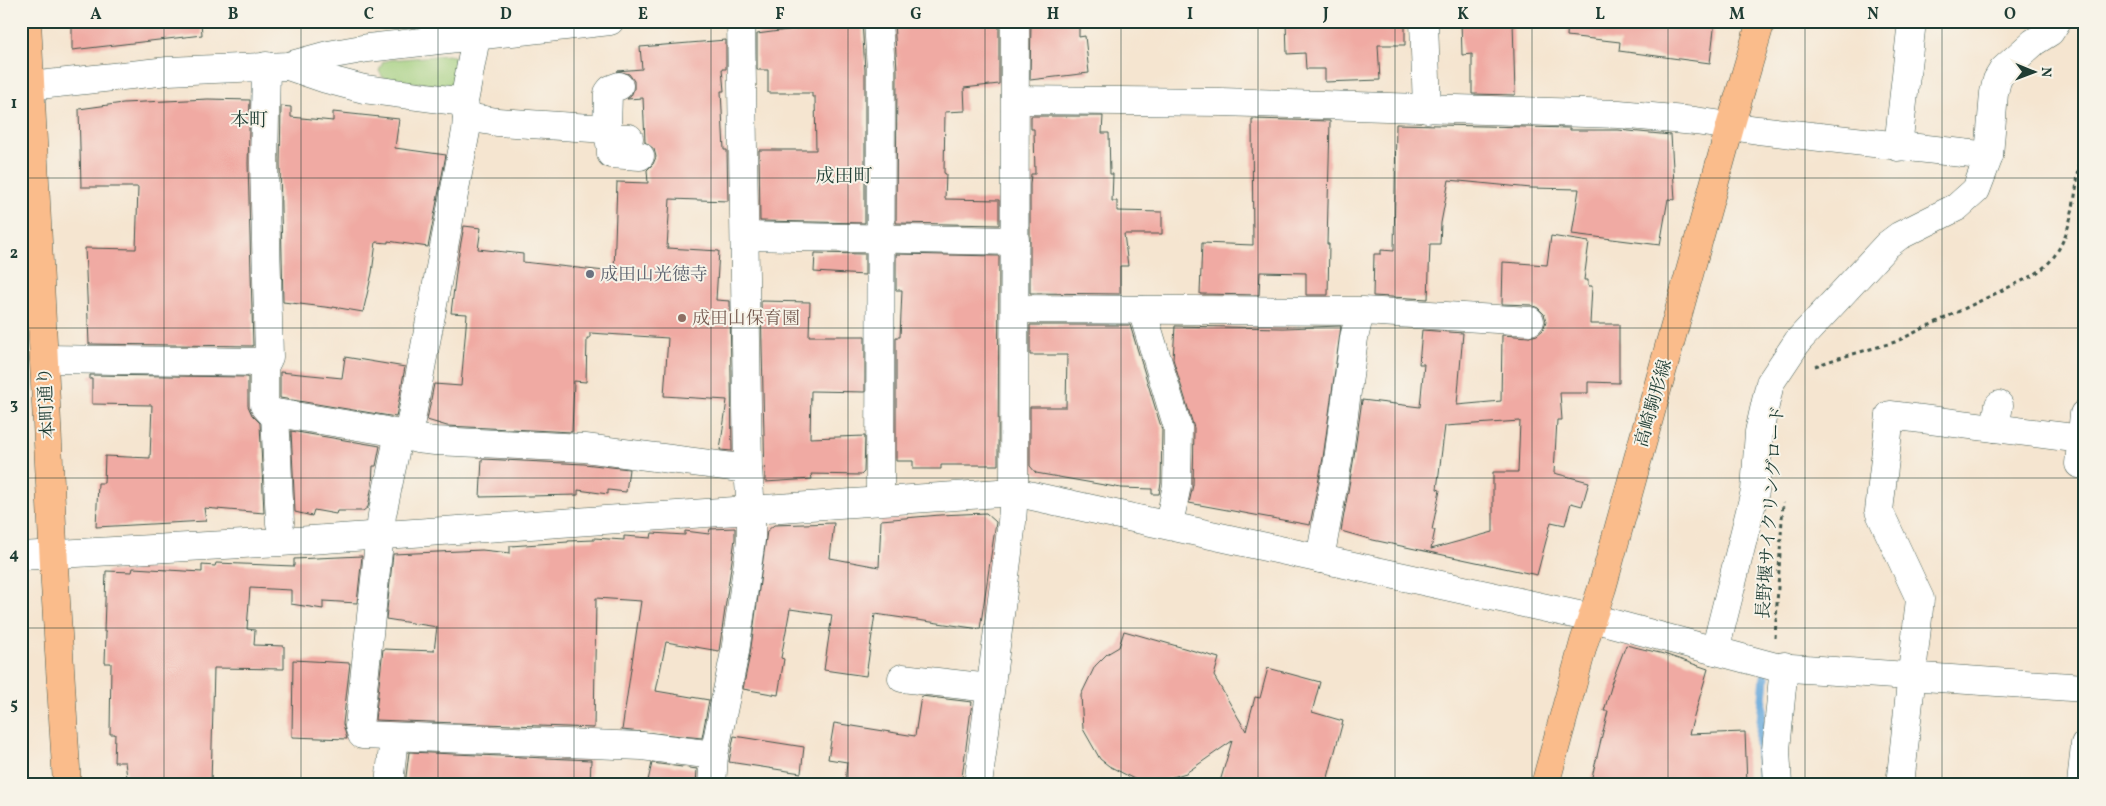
<svg xmlns="http://www.w3.org/2000/svg" width="2106" height="806" viewBox="0 0 2106 806" font-family="Vollkorn,'Noto Serif JP',serif">
<style>
.green{fill:#a0cd7b;stroke:#608558}
.lines{fill:none;stroke-linecap:round;stroke-linejoin:round}
.stream{stroke:#68a9dc;stroke-width:9}
.building{fill:#f0aaa3;fill-rule:evenodd}
.minor-casing{stroke:#3f564b;stroke-width:29}
.major-casing{stroke:#3f564b;stroke-width:29}
.highway-casing{stroke:#3f564b;stroke-width:29}
.path{stroke:#3f564b;stroke-width:3;stroke-dasharray:4 4;stroke-linecap:butt}
.minor{stroke:#fff;stroke-width:28}
.major{stroke:#fabc8b;stroke-width:28}
.highway{stroke:#fabc8b;stroke-width:28}
.grid{fill:none;stroke:#1f3d34;stroke-width:1;stroke-opacity:0.55}
.worship-dot{fill:#6b7280;stroke:#f7f3e8;stroke-width:2}
.education-dot{fill:#8d6e63;stroke:#f7f3e8;stroke-width:2}
.labels{text-anchor:middle;stroke-width:4;stroke-linejoin:round;paint-order:stroke}
.worship-label{font-size:18px;fill:#5b616d;stroke:#f7f3e8;text-anchor:start}
.education-label{font-size:18px;fill:#785e54;stroke:#f7f3e8;text-anchor:start}
.street-label{font-size:18px;fill:#1f3d34;stroke:#f7f3e8}
.neighbourhood-label{font-size:19px;fill:#1f3d34;stroke:#f7f3e8}
.neatline{fill:none;stroke:#1f3d34;stroke-width:2}
.grid-label{font-size:16px;text-anchor:middle;font-weight:bold;fill:#1f3d34}
</style>
<rect width="100%" height="100%" fill="#f7f3e8"/>
<filter id="ink" filterUnits="userSpaceOnUse"><feTurbulence type="fractalNoise" baseFrequency=".02" numOctaves="2"/><feDisplacementMap in="SourceGraphic" scale="10" xChannelSelector="R" yChannelSelector="G"/><feConvolveMatrix kernelMatrix="1 2 1 2 8 2 1 2 1" color-interpolation-filters="sRGB"/></filter>
<filter id="wash" filterUnits="userSpaceOnUse"><feTurbulence type="fractalNoise" baseFrequency=".0096" numOctaves="4" result="noise"/><feDisplacementMap in="SourceGraphic" scale="20" xChannelSelector="R" yChannelSelector="G"/><feGaussianBlur stdDeviation="1.12" result="paint"/><feColorMatrix in="noise" values="0 0 0 0 0 0 0 0 0 0 0 0 0 0 0 0 0 1.4 0 .05"/><feComposite in="paint" operator="in"/></filter>
<g filter="url(#wash)">
<rect width="100%" height="100%" fill="#f5e5d0"/>
<path class="green" d="M448,55L457,57C461,66 458,80 452,87L384,79L379,71L383,62L389,60Z"/>
<g class="lines">
<polyline class="stream" points="1762,785 1759,744 1765,677"/>
</g>
<g id="blocks">
<g class="building">
<polygon points="72,21 201,21 202,35 72,50"/>
<polygon points="854,21 862,21 865,70 865,223 760,221 759,150 816,150 815,97 812,97 812,93 768,93 768,70 757,70 757,34"/>
<polygon points="894,21 999,21 999,84 964,88 965,111 945,112 944,173 946,174 945,199 999,200 999,225 896,223 897,70"/>
<polygon points="1031,21 1079,21 1079,37 1085,36 1089,73 1030,80"/>
<polygon points="1286,21 1405,21 1405,45 1378,45 1380,80 1325,82 1325,69 1306,69 1305,53 1287,54"/>
<polygon points="1461,21 1513,21 1515,95 1472,94 1472,54 1462,55"/>
<polygon points="1568,21 1715,21 1710,63 1619,51 1620,42 1567,36"/>
<polygon points="726,40 726,69 722,69 724,91 721,91 724,150 727,150 728,201 670,199 667,248 719,251 716,300 730,301 732,451 720,450 727,400 664,396 668,338 590,333 590,338 587,338 586,382 574,381 572,432 447,426 427,420 434,384 461,386 467,314 451,313 457,264 464,226 481,228 478,249 523,254 523,262 614,272 617,182 648,183 647,170 653,164 656,157 654,149 645,142 643,98 627,99 631,96 634,89 634,81 629,74 617,71 642,69 640,47"/>
<polygon points="208,99 250,100 248,163 253,346 89,344 85,248 136,249 138,187 81,187 79,109 123,103"/>
<polygon points="281,106 291,107 291,117 333,121 333,112 399,119 395,148 446,155 428,247 388,241 388,243 376,242 372,273 363,312 333,307 333,308 283,302 280,163"/>
<polygon points="1031,116 1103,116 1102,133 1109,133 1110,174 1113,174 1112,201 1117,201 1117,211 1162,212 1162,234 1124,234 1128,266 1120,266 1120,294 1030,293 1030,185 1031,174 1035,174 1034,129 1031,129"/>
<polygon points="1252,119 1330,121 1327,244 1329,244 1328,295 1306,295 1306,273 1260,272 1259,295 1200,294 1202,243 1253,245"/>
<polygon points="1396,124 1570,128 1570,130 1618,130 1671,135 1675,200 1668,199 1660,245 1572,234 1579,189 1531,188 1449,180 1441,223 1440,244 1430,244 1428,299 1373,296 1374,254 1381,254 1381,250 1394,251"/>
<path d="M1551,236L1589,242L1584,280H1588V286H1592L1590,324H1619V383L1588,382V393H1560L1562,420H1557L1554,473L1589,482L1582,506L1571,503L1565,525L1551,522L1537,575L1373,540L1341,531L1353,463L1362,400L1420,407L1424,364H1419L1422,330L1463,333L1457,405L1501,401L1502,335L1529,337L1537,335L1543,330L1546,321L1544,314L1538,308L1531,305L1502,304L1503,262L1547,265ZM1520,421L1518,472H1493V532L1431,549L1435,530H1432L1440,490L1437,489L1445,426Z"/>
<polygon points="815,253 865,254 865,275 814,272"/>
<polygon points="896,254 999,256 998,465 941,465 941,469 913,469 913,461 896,461 896,337 900,337 902,290 896,290"/>
<polygon points="761,301 810,302 809,336 865,336 865,392 811,391 810,438 865,436 864,472 861,475 811,474 812,479 765,482"/>
<polygon points="1030,325 1130,325 1162,430 1161,483 1159,494 1152,494 1152,489 1121,488 1036,473 1030,466 1030,407 1066,407 1067,355 1030,355"/>
<polygon points="1175,326 1283,328 1341,326 1323,458 1310,525 1189,503 1193,485 1194,428 1173,359"/>
<polygon points="345,357 405,367 396,417 280,398 280,372 342,378"/>
<polygon points="90,375 248,377 248,406 252,415 260,423 264,513 204,508 206,521 96,527 98,483 104,483 105,456 150,458 152,405 92,404 92,379 90,379"/>
<polygon points="291,431 380,446 376,466 373,466 372,485 368,507 363,511 337,511 336,514 314,510 312,516 295,512"/>
<polygon points="482,459 584,464 629,469 626,492 608,490 608,494 578,490 578,495 480,497"/>
<polygon points="986,513 996,522 980,629 875,614 866,676 824,670 832,615 790,609 781,658 784,659 778,695 743,689 750,654 767,531 774,525 834,523 830,558 879,567 881,520 940,515"/>
<polygon points="735,528 735,539 719,651 666,642 656,691 709,700 702,738 622,730 641,601 596,598 594,728 375,720 383,649 434,651 437,627 386,619 393,554 482,550 510,553 510,546 568,542 568,541 594,540 594,538 624,540 624,536 651,538 652,533 685,535 685,531 709,534 710,529"/>
<polygon points="362,556 357,603 323,601 323,609 291,604 291,590 250,588 247,629 255,630 254,645 284,646 284,669 214,668 211,785 128,785 125,762 114,762 115,734 110,734 111,663 105,663 106,632 104,632 106,571 132,572 133,568 202,572 202,565 215,566 216,563 294,566 294,559"/>
<polygon points="1124,631 1219,658 1214,676 1246,731 1255,697 1260,698 1268,668 1320,682 1312,712 1343,721 1326,785 1219,785 1232,741 1186,773 1163,780 1136,780 1109,766 1100,759 1083,729 1081,695 1095,666 1107,654 1119,647"/>
<polygon points="1626,645 1664,654 1708,669 1689,734 1745,732 1747,785 1590,785 1608,711 1604,711 1612,684 1611,684"/>
<polygon points="293,660 350,663 343,724 347,739 292,737"/>
<polygon points="921,696 972,702 961,785 845,785 847,762 828,759 834,723 915,736"/>
<polygon points="734,736 804,747 801,773 729,762"/>
<polygon points="409,752 591,760 590,785 405,785"/>
<polygon points="652,763 697,769 696,785 647,785"/>
</g>
</g>
</g>
<g filter="url(#ink)">
<use href="#blocks" fill-opacity="0" stroke="#3f564b" stroke-width="1"/>
<g class="lines">
<g class="minor-casing">
<g id="minor">
<polyline points="479,21 464,102 467,117 466,131 409,431 399,433 382,515 359,726 362,735 642,746 714,755"/>
<polyline points="878,21 881,70 880,500"/>
<polyline points="1424,21 1427,109"/>
<polyline points="266,66 264,163 269,357 264,367 264,405 270,412 382,430 417,439 435,441 585,448 748,469"/>
<polyline points="288,66 326,79 364,89 464,102"/>
<polyline points="619,86 611,89 608,93 607,129 611,148 611,154 640,156"/>
<polyline points="21,87 168,71 288,66 328,55 368,48 610,21"/>
<polyline points="1016,100 1221,102 1619,114 1695,121 1758,130 1989,156"/>
<polyline points="467,117 497,122 607,129 616,138 629,138"/>
<polyline points="1898,147 1912,21"/>
<polyline points="745,236 1015,241"/>
<polyline points="1015,309 1363,311 1530,321"/>
<polyline points="1142,310 1178,428 1177,485 1169,524"/>
<polyline points="44,359 266,362"/>
<polyline points="275,413 280,523"/>
<polyline points="1995,428 1999,405"/>
<polyline points="2079,464 2084,414"/>
<polyline points="21,556 281,542 1014,492 1592,618 1776,667 2085,688"/>
<polyline points="1320,559 1338,460 1354,338 1360,312"/>
<polyline points="1715,651 1755,491 1759,432 1770,383 1798,341 1887,245 1899,236 1957,207 1976,190 1989,156 1994,93 1997,80 2003,70 2034,42 2050,32 2057,21"/>
<polyline points="902,678 990,688"/>
<polyline points="389,785 394,737"/>
<polyline points="712,785 714,755 735,652 751,540 751,509 748,469 741,21"/>
<polyline points="978,785 1012,522 1014,492 1015,21"/>
<polyline points="1778,785 1776,750 1784,666"/>
<polyline points="1900,785 1920,599 1879,511 1890,415 2082,439"/>
<polyline points="2081,785 2085,744"/>
</g>
</g>
<g class="major-casing">
<polyline id="major" points="1545,785 1584,642 1602,588 1730,127 1761,21"/>
</g>
<g class="highway-casing">
<polyline id="highway" points="27,21 55,584 67,785"/>
</g>
<g class="path">
<path d="M1815,366L1839,358L1895,342L2032,276C2041,270 2049,264 2055,255C2078,222 2076,168 2085,129"/>
<polyline points="1775,638 1783,502"/>
</g>
<use href="#minor" class="minor"/>
<use href="#major" class="major"/>
<use href="#highway" class="highway"/>
</g>
</g>
<path class="grid" d="M164,21V785M301,21V785M438,21V785M574,21V785M711,21V785M848,21V785M985,21V785M1121,21V785M1258,21V785M1395,21V785M1532,21V785M1668,21V785M1805,21V785M1942,21V785M21,178H2085M21,328H2085M21,478H2085M21,628H2085"/>
<circle class="worship-dot" cx="590" cy="274" r="5"/>
<circle class="education-dot" cx="682" cy="318" r="5"/>
<g class="labels">
<g class="worship-label">
<text x="600" y="280">成田山光徳寺</text>
</g>
<g class="education-label">
<text x="692" y="324">成田山保育園</text>
</g>
<g class="street-label">
<text transform="translate(46 403) rotate(-93)" y="6">本町通り</text>
<text transform="translate(1653 403) rotate(-74)" y="6">高崎駒形線</text>
<text transform="translate(1770 512) rotate(-86)" y="6">長野堰サイクリングロード</text>
</g>
<g class="neighbourhood-label">
<text x="249" y="126">本町</text>
<text x="844" y="182">成田町</text>
</g>
</g>
<rect width="2106" height="806" fill="none" stroke="#f7f3e8" stroke-width="55"/>
<g transform="translate(2034 72) rotate(91)" stroke="#f7f3e8" stroke-width="4" paint-order="stroke">
<path d="M0-4L9 19L0 12L-9 19Z" fill="#1f3d34"/>
<text y="-8" font-size="14" font-weight="bold" text-anchor="middle" fill="#1f3d34">N</text>
</g>
<rect x="28" y="28" width="2050" height="750" class="neatline"/>
<g class="grid-label">
<text x="96" y="19">A</text>
<text x="233" y="19">B</text>
<text x="369" y="19">C</text>
<text x="506" y="19">D</text>
<text x="643" y="19">E</text>
<text x="780" y="19">F</text>
<text x="916" y="19">G</text>
<text x="1053" y="19">H</text>
<text x="1190" y="19">I</text>
<text x="1326" y="19">J</text>
<text x="1463" y="19">K</text>
<text x="1600" y="19">L</text>
<text x="1737" y="19">M</text>
<text x="1873" y="19">N</text>
<text x="2010" y="19">O</text>
<text x="14" y="108">1</text>
<text x="14" y="258">2</text>
<text x="14" y="409">3</text>
<text x="14" y="559">4</text>
<text x="14" y="709">5</text>
</g>
</svg>
